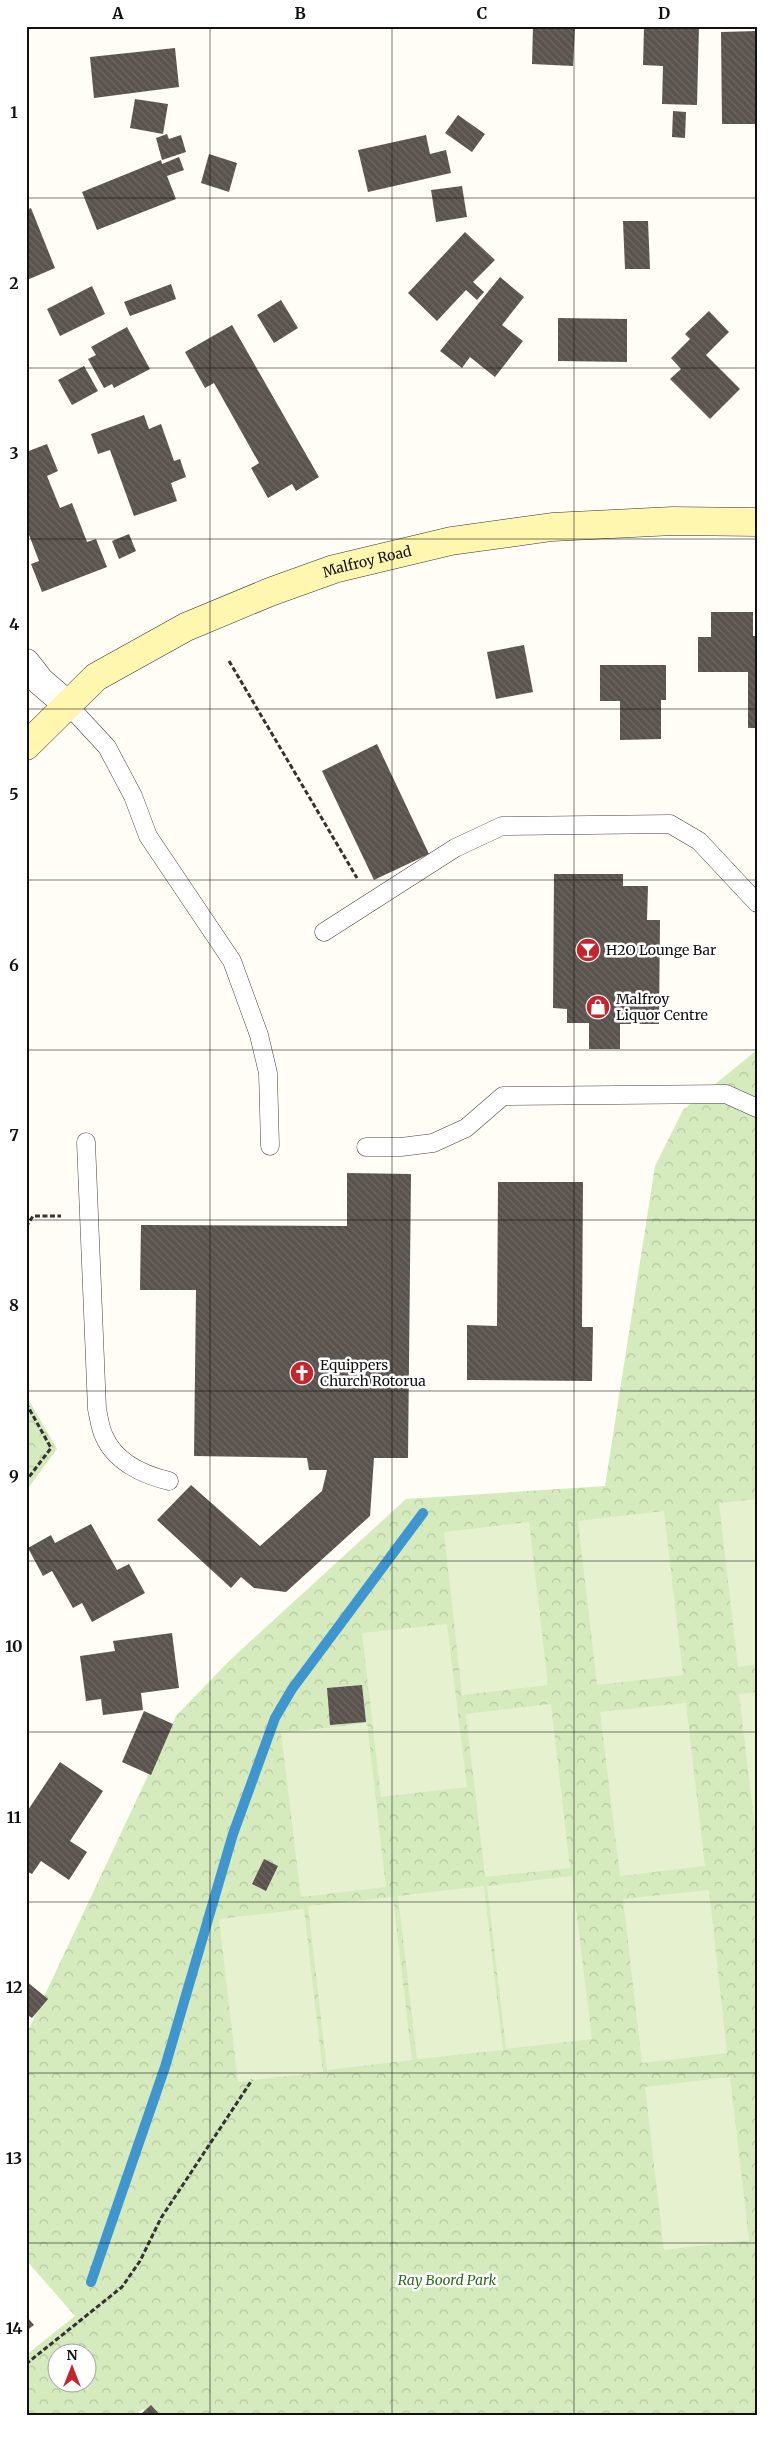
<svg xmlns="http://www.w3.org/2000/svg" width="783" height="2441" viewBox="0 0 783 2441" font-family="Merriweather,serif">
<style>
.park{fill:url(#park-crowns);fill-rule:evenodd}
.pitch{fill:#e6f2cf}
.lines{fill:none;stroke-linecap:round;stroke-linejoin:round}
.stream{stroke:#3f96cf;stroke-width:10}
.building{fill:url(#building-back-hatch)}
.service-casing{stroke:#444;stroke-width:19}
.minor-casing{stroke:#444;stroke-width:29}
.secondary-casing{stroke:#333;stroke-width:29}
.path{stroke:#333;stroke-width:3;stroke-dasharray:5 2.5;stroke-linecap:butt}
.service{stroke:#fff;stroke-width:18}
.minor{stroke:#fff;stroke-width:28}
.secondary{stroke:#fff6b0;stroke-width:28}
.grid{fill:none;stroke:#111;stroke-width:1;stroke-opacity:0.55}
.labels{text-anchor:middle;stroke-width:5;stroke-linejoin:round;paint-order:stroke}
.street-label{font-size:14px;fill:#111;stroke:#fff}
.poi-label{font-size:14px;fill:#111;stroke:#fff;text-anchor:start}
.park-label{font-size:14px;font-style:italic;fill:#2f6b1f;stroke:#fff}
.neatline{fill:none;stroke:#111;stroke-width:2}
.grid-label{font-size:16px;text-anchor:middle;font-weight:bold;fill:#111}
</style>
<defs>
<pattern id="park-crowns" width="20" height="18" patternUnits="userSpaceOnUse" patternTransform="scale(1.25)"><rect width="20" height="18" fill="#d5ebbd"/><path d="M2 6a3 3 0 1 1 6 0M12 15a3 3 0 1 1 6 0" fill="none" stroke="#b6c8a1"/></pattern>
<pattern id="building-back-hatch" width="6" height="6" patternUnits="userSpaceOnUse" patternTransform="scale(1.25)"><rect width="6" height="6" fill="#5a524d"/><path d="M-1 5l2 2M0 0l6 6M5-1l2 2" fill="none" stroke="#6d6662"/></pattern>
</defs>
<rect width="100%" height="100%" fill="#fffdf5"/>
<g class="park">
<path d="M757,1050V2415H147L143,2409L136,2415H26V2355L75,2316L26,2260V2035L176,1716L229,1661L406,1499L605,1486L655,1166L683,1110ZM58,2354H88V2384H58Z"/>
<polygon points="26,1395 57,1449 26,1491"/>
</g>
<g class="pitch">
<polygon points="757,1499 757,1664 738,1667 719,1503"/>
<polygon points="664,1511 683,1675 597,1685 578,1521"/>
<polygon points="529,1522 548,1685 462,1695 444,1532"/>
<polygon points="447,1624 467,1787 381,1797 362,1633"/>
<polygon points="757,1692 757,1845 739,1694"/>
<polygon points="686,1703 705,1866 620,1876 600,1712"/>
<polygon points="551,1704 570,1868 485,1877 466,1714"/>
<polygon points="367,1723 386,1887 301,1897 281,1733"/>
<polygon points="572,1876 592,2039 506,2049 487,1886"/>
<polygon points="484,1886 503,2050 417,2059 398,1896"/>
<polygon points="709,1890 727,2053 642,2063 623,1899"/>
<polygon points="393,1897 412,2060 327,2070 308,1906"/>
<polygon points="304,1909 323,2072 238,2082 219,1919"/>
<polygon points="730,2077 749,2240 664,2250 645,2087"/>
</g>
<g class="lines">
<polyline class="stream" points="91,2282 165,2067 233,1834 275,1718 292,1689 423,1513"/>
</g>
<g class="building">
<polygon points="533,26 575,26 573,66 532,64"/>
<polygon points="652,26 699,26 697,105 662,104 663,66 643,65 644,28"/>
<polygon points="757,31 757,124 722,124 721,32"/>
<polygon points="175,48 179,87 94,98 90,57"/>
<polygon points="135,99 168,104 163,134 130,128"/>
<polygon points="673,111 686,112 685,138 672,137"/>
<polygon points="458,115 485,134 472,152 445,133"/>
<polygon points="167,134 169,139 181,135 186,152 162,160 156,138"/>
<polygon points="426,135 430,154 446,150 451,173 368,192 358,150"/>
<polygon points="209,154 237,163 229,192 201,183"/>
<polygon points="179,157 184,170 167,176 176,199 97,230 82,192 161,160 162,164"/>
<polygon points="462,186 467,217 436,222 431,190"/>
<polygon points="31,208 55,268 27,280 26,210"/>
<polygon points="623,221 648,221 650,269 625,269"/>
<polygon points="465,232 495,260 473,282 484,292 477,300 466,290 437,321 408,293"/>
<polygon points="500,277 524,297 502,325 523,341 495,377 470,357 462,368 440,351"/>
<polygon points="171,284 176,299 130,316 124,302"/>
<polygon points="92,286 105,314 60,336 47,309"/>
<polygon points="281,300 298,328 274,343 257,315"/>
<polygon points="709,311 729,332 706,355 740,389 710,419 670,379 681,369 671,358 690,339 685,334"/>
<polygon points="558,318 627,319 627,362 558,361"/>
<polygon points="232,325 319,477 296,491 292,484 268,498 251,468 259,463 214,383 205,388 185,352"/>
<polygon points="127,327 150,369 114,388 112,384 104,388 88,359 96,355 91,347"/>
<polygon points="84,366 98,391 72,405 58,380"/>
<polygon points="144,415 149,429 161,424 174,461 180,459 186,477 171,483 177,501 134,516 110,450 98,454 91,434"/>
<polygon points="47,444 58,471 47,476 60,508 72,503 87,542 96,539 107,567 42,592 31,564 39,561 26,527 26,452"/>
<polygon points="129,534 136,551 119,559 112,541"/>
<polygon points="711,612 753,612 753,636 757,636 757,728 748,728 748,672 698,672 698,637 711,637"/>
<polygon points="524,645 533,692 496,699 487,652"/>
<polygon points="600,665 666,665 666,700 661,700 661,739 620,740 620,701 600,701"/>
<polygon points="377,744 429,854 374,880 322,771"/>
<polygon points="554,874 623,874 623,886 648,886 647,920 660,920 659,1024 620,1024 620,1049 589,1049 589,1023 567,1023 567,1009 553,1008"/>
<polygon points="347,1173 411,1174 408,1458 374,1458 370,1516 286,1592 254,1588 241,1577 231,1588 157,1520 191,1485 260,1546 322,1491 327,1470 309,1470 307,1458 194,1456 196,1290 140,1290 141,1225 347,1226"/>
<polygon points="498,1182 583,1182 582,1327 593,1327 592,1381 467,1380 467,1325 497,1326"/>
<polygon points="91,1524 117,1570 129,1564 145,1593 92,1622 82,1603 73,1608 52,1571 43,1576 28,1548 51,1535 55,1543"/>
<polygon points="172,1633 179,1688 141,1693 143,1710 103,1715 101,1699 86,1701 80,1656 115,1651 113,1641"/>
<polygon points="362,1685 366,1722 330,1725 327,1688"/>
<polygon points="144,1711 173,1724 151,1775 122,1762"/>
<polygon points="60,1762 103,1791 70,1841 87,1852 69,1880 41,1861 32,1874 26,1871 26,1813"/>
<polygon points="264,1859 278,1866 266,1891 252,1884"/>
<polygon points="26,1981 48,1999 32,2018 26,2014"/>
<polygon points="26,2316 34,2325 26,2331"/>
<polygon points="151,2405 160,2415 140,2415"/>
</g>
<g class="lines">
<g class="service-casing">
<g id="service">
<polyline points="69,706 107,747 133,796 148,836 232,961 259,1035 268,1073 270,1146"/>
<polyline points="324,932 455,848 502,826 670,824 699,841 757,903"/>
<path d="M86,1142L97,1409C99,1418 100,1428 104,1436C115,1462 144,1475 169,1481"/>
<polyline points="366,1147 401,1147 433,1143 466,1128 503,1096 726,1094 757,1108"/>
</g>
</g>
<g class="minor-casing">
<polyline id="minor" points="26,663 40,681 69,706"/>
</g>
<g class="secondary-casing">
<g id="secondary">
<path id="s1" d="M26,746L96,677L186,627L270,592L334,569L451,541L552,527L673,521L757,522"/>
</g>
</g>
<g class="path">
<polyline points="229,661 357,878"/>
<polyline points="26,1227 33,1216 61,1216"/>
<polyline points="26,1403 51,1448 26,1481"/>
<polyline points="26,2364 122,2287 140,2261 161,2218 252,2080"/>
</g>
<use href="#service" class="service"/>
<use href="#minor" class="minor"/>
<use href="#secondary" class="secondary"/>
</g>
<path class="grid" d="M210,26V2415M392,26V2415M574,26V2415M26,198H757M26,368H757M26,539H757M26,709H757M26,880H757M26,1050H757M26,1220H757M26,1391H757M26,1561H757M26,1732H757M26,1902H757M26,2073H757M26,2243H757"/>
<defs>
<g id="bar-disc" transform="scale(1.25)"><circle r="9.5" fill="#c4262e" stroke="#fff"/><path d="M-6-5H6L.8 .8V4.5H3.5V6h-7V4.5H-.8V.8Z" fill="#fff"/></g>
<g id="shop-disc" transform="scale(1.25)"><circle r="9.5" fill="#c4262e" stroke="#fff"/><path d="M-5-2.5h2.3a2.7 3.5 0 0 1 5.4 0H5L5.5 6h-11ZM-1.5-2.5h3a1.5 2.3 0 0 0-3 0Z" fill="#fff"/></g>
<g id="church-disc" transform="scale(1.25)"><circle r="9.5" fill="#c4262e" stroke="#fff"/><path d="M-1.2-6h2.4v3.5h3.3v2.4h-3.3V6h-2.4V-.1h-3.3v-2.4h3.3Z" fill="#fff"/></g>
</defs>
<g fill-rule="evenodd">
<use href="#bar-disc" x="588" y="950"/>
<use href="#shop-disc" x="598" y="1007"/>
<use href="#church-disc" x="302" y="1373"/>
</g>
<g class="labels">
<g class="street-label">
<text dy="5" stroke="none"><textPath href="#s1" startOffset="394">Malfroy Road</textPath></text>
</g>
<g class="poi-label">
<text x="606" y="955">H2O Lounge Bar</text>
<text x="616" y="1004">Malfroy<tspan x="616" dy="16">Liquor Centre</tspan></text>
<text x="320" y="1370">Equippers<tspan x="320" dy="16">Church Rotorua</tspan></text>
</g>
<g class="park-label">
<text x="447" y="2285">Ray Boord Park</text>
</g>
</g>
<rect width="783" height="2441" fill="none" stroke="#ffffff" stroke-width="55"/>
<g transform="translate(72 2368)"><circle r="24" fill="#ffffff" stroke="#a0a0a0"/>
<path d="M0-4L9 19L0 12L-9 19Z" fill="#c4262e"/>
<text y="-8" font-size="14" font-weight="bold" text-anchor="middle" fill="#111111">N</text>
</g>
<rect x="28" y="28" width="728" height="2386" class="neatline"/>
<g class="grid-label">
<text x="118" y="19">A</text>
<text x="300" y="19">B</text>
<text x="482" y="19">C</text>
<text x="664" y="19">D</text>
<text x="14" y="118">1</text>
<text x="14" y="289">2</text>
<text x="14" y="459">3</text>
<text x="14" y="630">4</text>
<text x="14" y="800">5</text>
<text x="14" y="971">6</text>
<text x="14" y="1141">7</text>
<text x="14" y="1311">8</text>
<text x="14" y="1482">9</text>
<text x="14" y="1652">10</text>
<text x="14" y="1823">11</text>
<text x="14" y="1993">12</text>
<text x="14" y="2164">13</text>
<text x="14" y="2334">14</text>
</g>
</svg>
